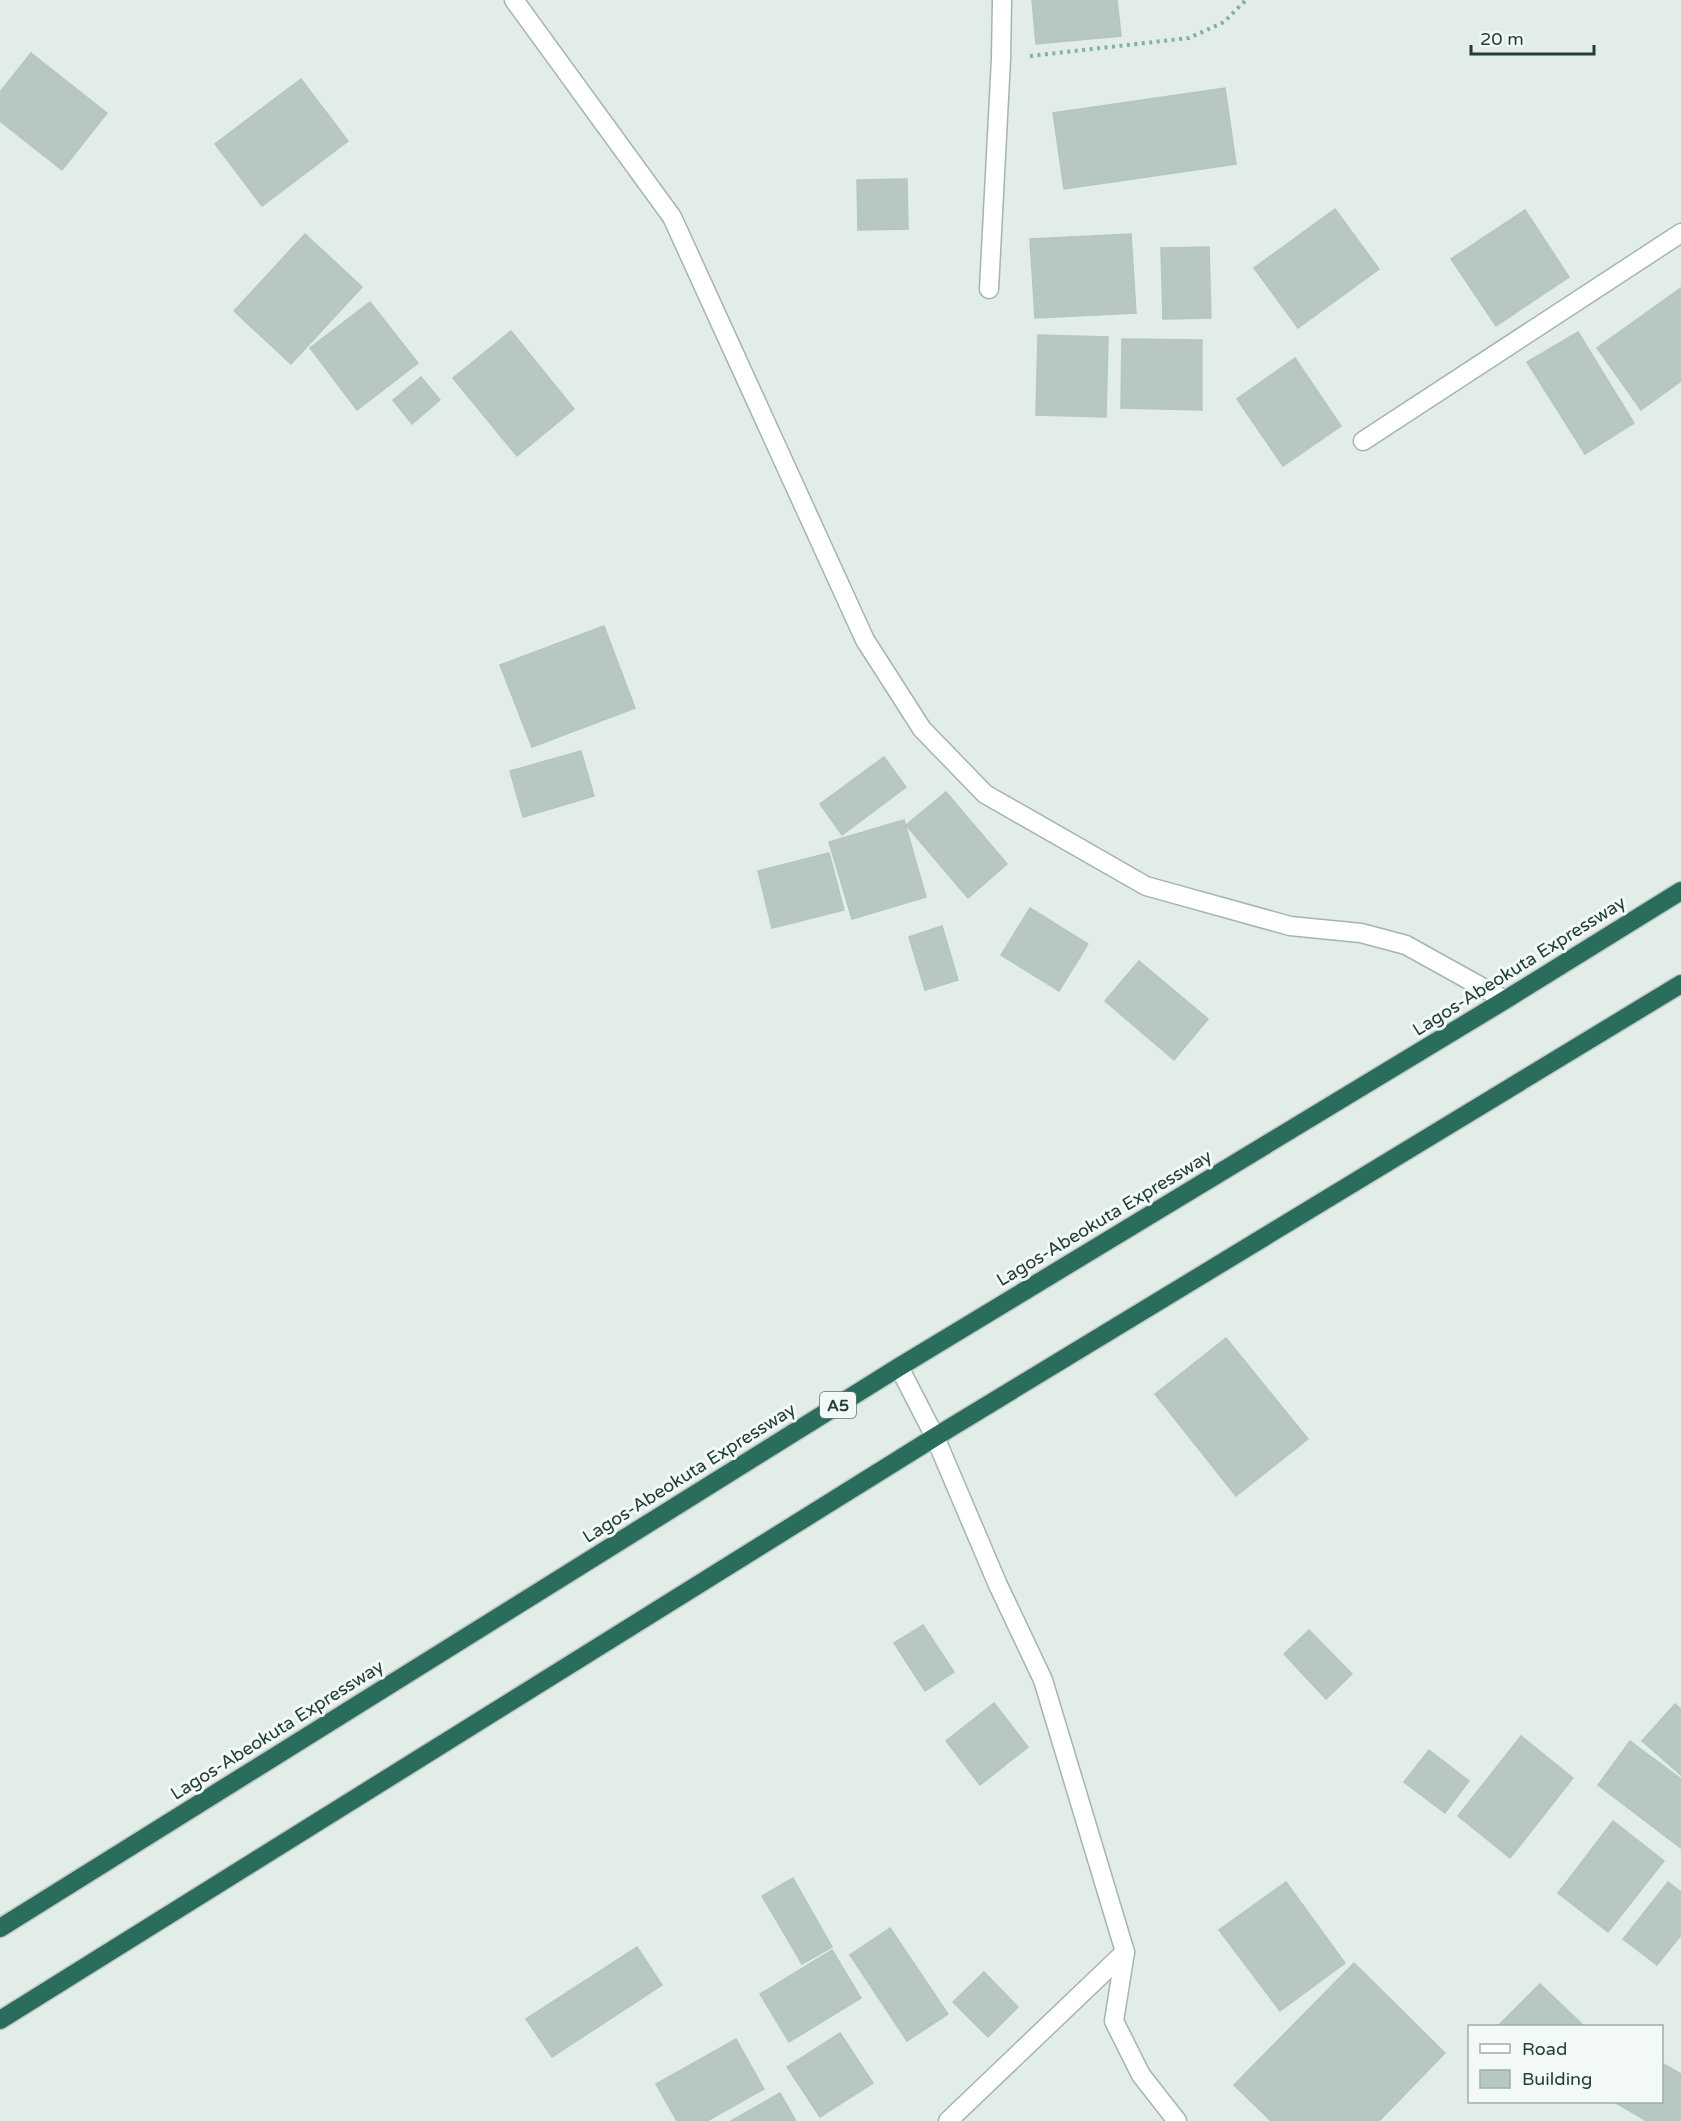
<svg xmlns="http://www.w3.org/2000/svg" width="1681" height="2121" viewBox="0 0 1681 2121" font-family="'Varela Round',sans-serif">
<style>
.building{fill:#b7c8c1;stroke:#b4c7be;stroke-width:1.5}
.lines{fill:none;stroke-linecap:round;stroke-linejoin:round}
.minor-casing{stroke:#a4b5af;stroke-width:21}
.highway-casing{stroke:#c1c9c7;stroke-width:21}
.path{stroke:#81b2a1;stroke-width:4;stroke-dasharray:3 4.5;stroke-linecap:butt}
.minor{stroke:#fff;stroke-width:18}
.highway{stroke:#2b6d5d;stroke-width:18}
.labels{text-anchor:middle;stroke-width:6;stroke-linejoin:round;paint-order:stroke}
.shield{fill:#f3f9f6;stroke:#607770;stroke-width:1.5}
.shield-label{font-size:16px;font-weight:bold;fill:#213f36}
.street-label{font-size:18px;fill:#213f36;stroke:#f3f9f6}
</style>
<rect width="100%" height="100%" fill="#e2ede8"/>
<g class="building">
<polygon points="1032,0 1117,0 1121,36 1036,44"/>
<polygon points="31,53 107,113 62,170 0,121 0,92"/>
<polygon points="301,79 348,141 262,206 215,144"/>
<polygon points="1225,88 1236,164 1064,189 1053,113"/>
<polygon points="907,179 908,229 858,230 857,180"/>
<polygon points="1335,209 1379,269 1298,328 1254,268"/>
<polygon points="1525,210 1569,277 1496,326 1451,259"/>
<polygon points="305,234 362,287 291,364 234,311"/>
<polygon points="1131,234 1136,313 1035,318 1030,239"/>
<polygon points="1209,247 1211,318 1163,319 1161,248"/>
<polygon points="1681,288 1681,381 1641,410 1597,348"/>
<polygon points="370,302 418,363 357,410 310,348"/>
<polygon points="511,331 574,409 517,456 453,378"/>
<polygon points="1578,332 1634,423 1585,454 1527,362"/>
<polygon points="1038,335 1108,337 1106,417 1036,415"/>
<polygon points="1122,339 1202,340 1202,410 1121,408"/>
<polygon points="1295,358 1341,426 1283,466 1237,399"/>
<polygon points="421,377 440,400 412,424 393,400"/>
<polygon points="604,626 635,708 532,747 500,665"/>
<polygon points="581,751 594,796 523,817 510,771"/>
<polygon points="884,757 906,787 842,835 820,804"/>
<polygon points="946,792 1007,864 968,898 906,825"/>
<polygon points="904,820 926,897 852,919 829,842"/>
<polygon points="829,853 844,910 772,928 758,871"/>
<polygon points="1030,908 1088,944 1059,991 1001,955"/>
<polygon points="942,926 958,980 925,990 909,937"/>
<polygon points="1139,961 1208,1019 1174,1060 1105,1001"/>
<polygon points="1226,1338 1308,1439 1236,1496 1155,1394"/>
<polygon points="923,1625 954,1672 925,1691 894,1643"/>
<polygon points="1309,1630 1352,1674 1326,1699 1284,1654"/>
<polygon points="994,1703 1028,1747 980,1785 946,1741"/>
<polygon points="1675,1704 1681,1709 1681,1775 1642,1741"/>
<polygon points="1521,1736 1573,1778 1510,1858 1458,1816"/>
<polygon points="1630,1741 1681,1779 1681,1848 1598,1785"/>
<polygon points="1429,1750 1469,1781 1445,1813 1404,1782"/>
<polygon points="1613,1821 1664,1861 1608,1932 1558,1893"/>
<polygon points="793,1878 832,1947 802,1964 762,1896"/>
<polygon points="1286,1882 1345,1963 1280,2011 1219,1930"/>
<polygon points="1668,1882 1681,1892 1681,1935 1657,1965 1623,1939"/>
<polygon points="890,1928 948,2014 907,2041 850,1955"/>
<polygon points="637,1947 662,1985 552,2057 526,2019"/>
<polygon points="832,1950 861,1998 789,2042 760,1994"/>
<polygon points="1354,1963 1445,2053 1379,2121 1271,2121 1234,2085"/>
<polygon points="984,1972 1018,2007 988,2037 953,2002"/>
<polygon points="1540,1984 1584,2026 1498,2026"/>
<polygon points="840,2033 873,2083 820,2117 787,2067"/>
<polygon points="736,2039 764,2089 707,2121 677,2121 656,2084"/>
<polygon points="1662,2063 1681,2074 1681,2121 1647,2121 1614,2102 1662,2102"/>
<polygon points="780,2093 796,2121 731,2121"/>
</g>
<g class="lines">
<g class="minor-casing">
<g id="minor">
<polyline points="514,0 672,217 865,640 922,729 985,794 1146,886 1290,926 1361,933 1406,945 1505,1000"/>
<polyline points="989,289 1001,59 1002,0"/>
<polyline points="1363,441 1681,233"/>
<polyline points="899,1367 935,1437 998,1585 1043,1680 1125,1952 1114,2021 1141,2075 1177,2121"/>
<polyline points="948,2121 1125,1952"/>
</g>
</g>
<g class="highway-casing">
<g id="highway">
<polyline points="0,1928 899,1367 1505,1000 1681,891"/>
<polyline points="0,2020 935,1437 1681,984"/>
</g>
</g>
<polyline class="path" points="1030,56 1189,38 1224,22 1246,0"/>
<use href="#minor" class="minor"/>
<use href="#highway" class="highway"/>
</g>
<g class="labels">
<rect class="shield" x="820" y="1392" width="36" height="26" rx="4.5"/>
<g class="shield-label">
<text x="838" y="1411">A5</text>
</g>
<g class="street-label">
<text transform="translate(1519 966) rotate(-32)" y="6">Lagos-Abeokuta Expressway</text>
<text transform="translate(1104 1218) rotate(-31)" y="6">Lagos-Abeokuta Expressway</text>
<text transform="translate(689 1473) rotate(-32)" y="6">Lagos-Abeokuta Expressway</text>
<text transform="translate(277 1730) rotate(-32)" y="6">Lagos-Abeokuta Expressway</text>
</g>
</g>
<rect x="1468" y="2025" width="195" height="78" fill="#f3f9f6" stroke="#9fafa9" stroke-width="1.5"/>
<rect x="1480" y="2044" width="30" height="9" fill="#ffffff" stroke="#9fafa9" stroke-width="1.5"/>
<text x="1522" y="2055" font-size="18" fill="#213f36">Road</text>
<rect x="1480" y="2070" width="30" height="18" fill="#b7c8c1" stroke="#9fafa9" stroke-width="1.5"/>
<text x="1522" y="2085" font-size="18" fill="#213f36">Building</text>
<path d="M1471 45v9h123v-9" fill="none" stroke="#213f36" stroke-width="3"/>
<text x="1480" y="45" font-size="18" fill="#213f36" stroke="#f3f9f6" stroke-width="4.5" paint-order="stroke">20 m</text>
</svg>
